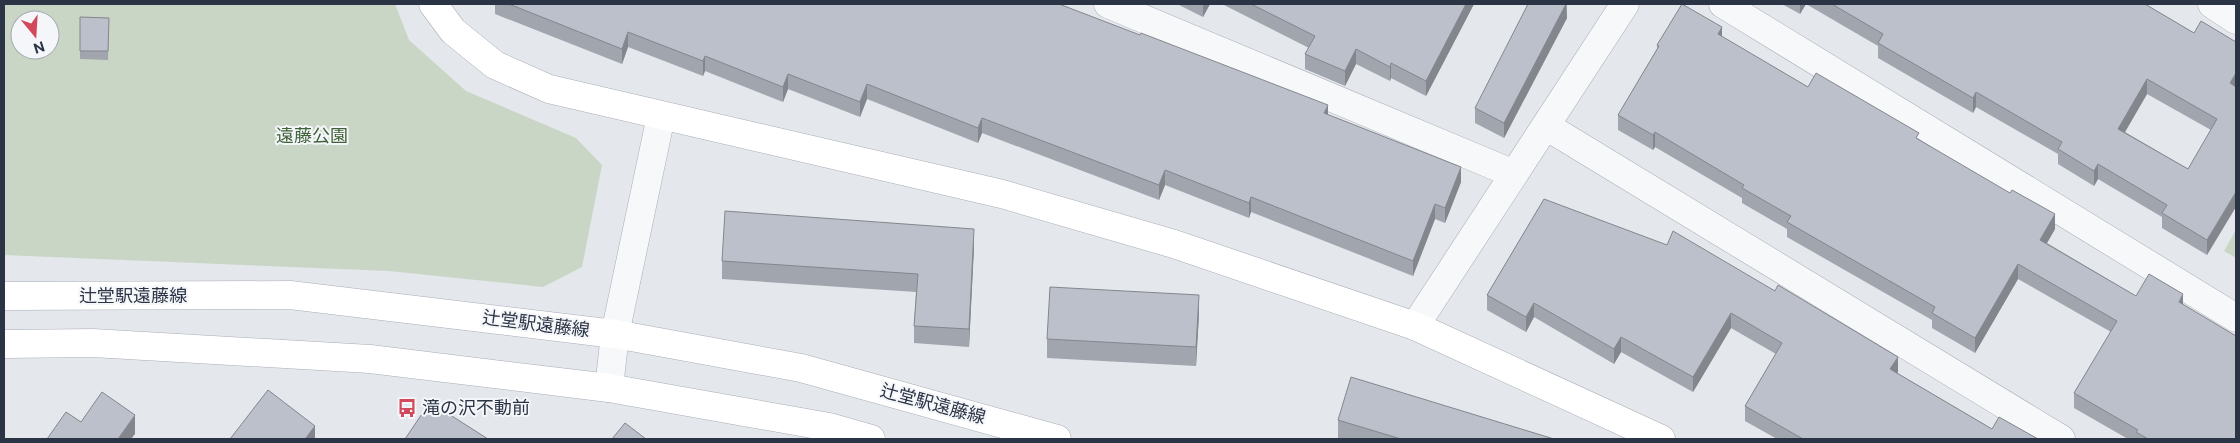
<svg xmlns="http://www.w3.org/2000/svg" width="2240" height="443" viewBox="0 0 2240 443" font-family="'Public Sans','Noto Sans JP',sans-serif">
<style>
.green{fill:#c9d6c5;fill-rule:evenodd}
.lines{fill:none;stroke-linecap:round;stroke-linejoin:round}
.street-casing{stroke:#a9aeb7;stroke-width:29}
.secondary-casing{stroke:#a9aeb7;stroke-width:29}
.street{stroke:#f7f8fa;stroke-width:28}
.secondary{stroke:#fff;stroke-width:28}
.wall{fill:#a1a5ae;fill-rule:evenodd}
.shaded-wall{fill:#83868d}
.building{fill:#bbc0ca;stroke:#83868d;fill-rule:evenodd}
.labels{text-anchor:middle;stroke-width:4;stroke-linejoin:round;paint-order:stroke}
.park-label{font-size:18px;fill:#3f6138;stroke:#f4f6f9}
.street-label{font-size:18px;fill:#2b3445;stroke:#f4f6f9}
.poi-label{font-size:18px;fill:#2b3445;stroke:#f4f6f9;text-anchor:start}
</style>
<rect width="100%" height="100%" fill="#e4e7ec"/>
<g class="green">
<path d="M4,4H395L409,40L466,91L576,138L602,165L582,267L543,287L389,271L4,255ZM20,20H50V50H20Z"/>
<polygon points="2236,230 2236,258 2224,251"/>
</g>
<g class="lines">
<g class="street-casing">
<g id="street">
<polyline points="1108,4 1514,174"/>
<polyline points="1723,4 2236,318"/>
<polyline points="2212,4 2236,20"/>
<polyline points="1546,126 2061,439"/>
<polyline points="1415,326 1625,4"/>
<polyline points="609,388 615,334 661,116"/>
</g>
</g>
<g class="secondary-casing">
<g id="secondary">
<polyline points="433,4 453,31 495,65 549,89 1002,194 1174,244 1415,326 1661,439"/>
<polyline points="4,296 290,295 615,334 801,368 1057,439"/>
<polyline points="4,344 93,343 370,359 609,388 829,427 871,439"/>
</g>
</g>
<use href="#street" class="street"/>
<use href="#secondary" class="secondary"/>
</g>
<g class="wall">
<polygon points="495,4 1059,4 1328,115 1461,182 1445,223 1435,219 1413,276 1251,212 1249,218 1165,185 1159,200 982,133 978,143 867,99 860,117 788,89 783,102 705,71 703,76 628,47 622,64 495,14"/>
<polygon points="1177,4 1210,4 1203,17"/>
<polygon points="1222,4 1474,4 1426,96 1391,78 1390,81 1356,64 1345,86 1305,69 1305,54 1309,48"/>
<polygon points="1567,4 1567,18 1504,138 1475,123 1475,108"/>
<polygon points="1782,4 1806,4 1800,14"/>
<path d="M1806,4H2145L2194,33L2236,42L2207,255L2162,228V217L2098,179L2094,186L2058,164V154L1976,107L1973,113L1878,58V46ZM2147,94L2211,130L2188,169L2125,132Z"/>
<polygon points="80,17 109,18 108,60 80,59"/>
<polygon points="1722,37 1808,87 1919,139 2055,229 2047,243 2136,296 2183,305 2236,439 2128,439 2074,408 2074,393 2111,332 2018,279 1975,353 1932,328 1932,320 1787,237 1787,229 1742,203 1742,198 1655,147 1653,150 1618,130 1618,115 1657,49 1657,45"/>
<polygon points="1544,199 1898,372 1897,373 1992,429 2038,439 1777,439 1745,421 1745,406 1776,354 1731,328 1693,392 1621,352 1614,364 1534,317 1526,332 1487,310 1487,295"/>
<polygon points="974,247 969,347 914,343 914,326 916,292 722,279 722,261"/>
<polygon points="1199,314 1196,366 1047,358 1047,339"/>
<polygon points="1338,420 1554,439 1338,439"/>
</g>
<g class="shaded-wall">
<polygon points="1203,4 1210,4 1203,17"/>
<polygon points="1466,4 1474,4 1426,96 1426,81"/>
<polygon points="1566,4 1567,18 1504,138 1504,123"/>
<polygon points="1800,4 1806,4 1800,14"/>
<polygon points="1722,27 1722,42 1718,34"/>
<polygon points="628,32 628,47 622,64 622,49"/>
<polygon points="1356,49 1356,64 1345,86 1345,71"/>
<polygon points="705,56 705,71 703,76 703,61"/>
<polygon points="1391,63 1391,78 1390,81 1390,67"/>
<polygon points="2236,73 2236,88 2230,83"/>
<polygon points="788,74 788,89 783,102 783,87"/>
<polygon points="2147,79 2147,94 2118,144 2118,129"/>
<polygon points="867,84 867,99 860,117 860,102"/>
<polygon points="1976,92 1976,107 1973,113 1973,98"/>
<polygon points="1328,105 1328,120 1324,113"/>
<polygon points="982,118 982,133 978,143 978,128"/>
<polygon points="1655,132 1655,147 1653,150 1653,135"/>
<polygon points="2098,164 2098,179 2094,186 2094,171"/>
<polygon points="1461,167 1461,182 1445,223 1445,208"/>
<polygon points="1165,170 1165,185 1159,200 1159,185"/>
<polygon points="2236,192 2236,207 2207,255 2207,240"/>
<polygon points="1251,197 1251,212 1249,218 1249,203"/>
<polygon points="1435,204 1435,219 1413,276 1413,261"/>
<polygon points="2055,214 2055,229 2040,255 2040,240"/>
<polygon points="974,229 974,247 969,347 969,329"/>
<polygon points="2018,264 2018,279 1975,353 1975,338"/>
<polygon points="2183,294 2183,309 2179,302"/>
<polygon points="1199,295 1199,314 1196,366 1196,347"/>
<polygon points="1534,303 1534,317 1526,332 1526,317"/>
<polygon points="1731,313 1731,328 1693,392 1693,377"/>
<polygon points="1621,337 1621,352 1614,364 1614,349"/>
<polygon points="1898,357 1898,372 1890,384 1890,369"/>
<polygon points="135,415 135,434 131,439 118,439"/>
<polygon points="315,426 315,439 305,439"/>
</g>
<g class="building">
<polygon points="509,4 1059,4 1140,35 1141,33 1328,105 1324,113 1461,167 1445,208 1435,204 1413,261 1251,197 1249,203 1165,170 1159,185 982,118 978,128 867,84 860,102 788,74 783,87 705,56 703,61 628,32 622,49"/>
<polygon points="1251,4 1466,4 1426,81 1391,63 1390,67 1356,49 1345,71 1305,54 1315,36"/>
<polygon points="1528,4 1566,4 1504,123 1475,108"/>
<polygon points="1682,4 1722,27 1718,34 1808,87 1816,73 1919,133 1916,138 2010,193 2012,190 2055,214 2040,240 2136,296 2149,274 2183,294 2179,302 2236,336 2236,348 2235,350 2236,350 2236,439 2148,439 2136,432 2138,430 2074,393 2117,321 2018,264 1975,338 1932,313 1935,307 1787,222 1791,216 1742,188 1744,185 1655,132 1653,135 1618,115 1659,46 1657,45"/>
<path d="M1832,4H2145L2194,33L2201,21L2236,42V73L2230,83L2236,87V192L2207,240L2162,213L2167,205L2098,164L2094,171L2058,149L2062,142L1976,92L1973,98L1878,43L1883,34ZM2147,79L2217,119L2188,169L2118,129Z"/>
<polygon points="80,17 109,18 108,51 80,51"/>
<polygon points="1544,199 1667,245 1673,231 1775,291 1778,285 1898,357 1890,369 1992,429 1999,417 2038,439 1803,439 1745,406 1782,343 1731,313 1693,377 1621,337 1614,349 1534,303 1526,317 1487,295"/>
<polygon points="725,211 974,229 969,329 914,326 918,274 722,261"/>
<polygon points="1050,287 1199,295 1196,347 1047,339"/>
<polygon points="1351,377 1554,439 1401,439 1338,420"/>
<polygon points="268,390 315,426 305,439 230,439"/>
<polygon points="102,392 135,415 118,439 47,439 66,412 81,422"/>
<polygon points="430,402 488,439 405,439"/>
<polygon points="625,423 646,439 612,439"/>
</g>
<defs>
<g id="bus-bare" transform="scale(1.5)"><path d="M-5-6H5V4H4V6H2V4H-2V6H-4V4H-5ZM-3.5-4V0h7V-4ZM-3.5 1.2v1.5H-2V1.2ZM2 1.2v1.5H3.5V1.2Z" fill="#d1495b" stroke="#f4f6f9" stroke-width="2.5" paint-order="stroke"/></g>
</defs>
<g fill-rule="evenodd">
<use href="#bus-bare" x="407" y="408"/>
</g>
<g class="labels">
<g class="park-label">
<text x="312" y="142">遠藤公園</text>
</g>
<g class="street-label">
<text x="133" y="302">辻堂駅遠藤線</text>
<text transform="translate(536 324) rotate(7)" y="6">辻堂駅遠藤線</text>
<text transform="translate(933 404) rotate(15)" y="6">辻堂駅遠藤線</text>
</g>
<g class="poi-label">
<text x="422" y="414">滝の沢不動前</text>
</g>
</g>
<rect width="2240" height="443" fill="none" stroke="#2b3445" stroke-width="10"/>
<g transform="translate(35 35) rotate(162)"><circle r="24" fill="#f4f6f9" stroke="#a4a8b1"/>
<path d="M0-4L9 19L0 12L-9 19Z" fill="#d1495b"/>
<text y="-8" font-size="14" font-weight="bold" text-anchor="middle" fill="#2b3445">N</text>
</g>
</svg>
